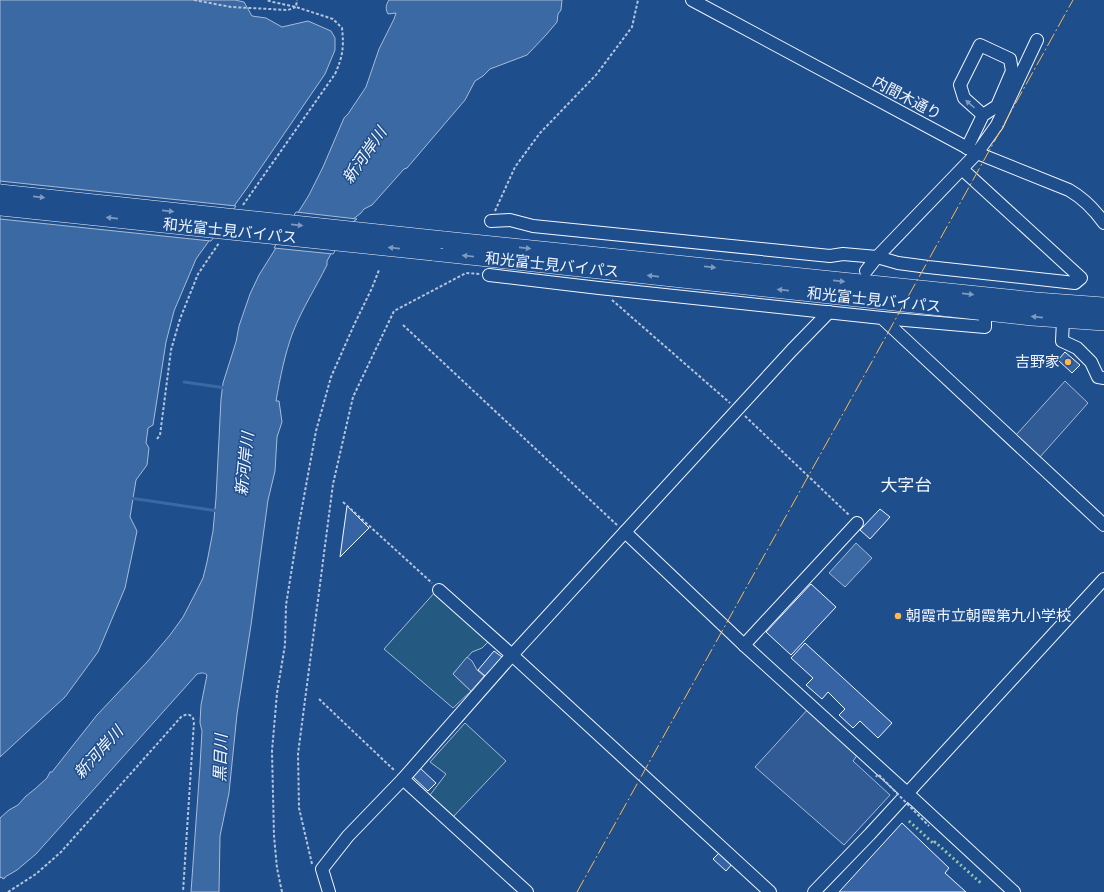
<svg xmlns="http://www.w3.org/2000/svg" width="1104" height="892" viewBox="0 0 1104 892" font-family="Figtree,'Noto Sans JP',sans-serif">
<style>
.green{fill:#245a82;stroke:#a8bbd7}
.parking{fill:#305b95;stroke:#a8bbd7}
.water{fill:#3b69a3;stroke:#a8bbd7}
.pier{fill:#1f4e8c;stroke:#a8bbd7}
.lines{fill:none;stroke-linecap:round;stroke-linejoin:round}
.stream{stroke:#3b69a3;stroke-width:3}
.building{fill:#3563a3;stroke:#f2f6ff}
.minor-casing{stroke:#f2f6ff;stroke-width:14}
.highway-casing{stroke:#f2f6ff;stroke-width:18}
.path{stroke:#b3c4dc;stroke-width:2;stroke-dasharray:3 2;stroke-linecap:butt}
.minor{stroke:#1f4e8c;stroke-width:12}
.highway{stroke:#1f4e8c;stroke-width:17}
.highway-bridge-casing{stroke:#f2f6ff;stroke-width:18;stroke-linecap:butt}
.path-bridge{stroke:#b3c4dc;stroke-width:2;stroke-dasharray:3 2;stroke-linecap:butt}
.highway-bridge{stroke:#1f4e8c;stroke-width:17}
.hedge{stroke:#97c8a6;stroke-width:3;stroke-dasharray:2 3;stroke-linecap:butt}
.power{stroke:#ffb74d;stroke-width:1;stroke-dasharray:14 3 2 3;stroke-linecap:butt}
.oneway{fill:#7e9ac0}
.poi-dot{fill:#ffb74d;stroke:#1f4e8c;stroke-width:1.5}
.labels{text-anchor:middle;stroke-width:3;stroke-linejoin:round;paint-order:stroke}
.street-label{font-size:15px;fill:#f2f6ff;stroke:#1f4e8c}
.poi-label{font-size:15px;fill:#f2f6ff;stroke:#1f4e8c;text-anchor:end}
.water-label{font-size:16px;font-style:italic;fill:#f2f6ff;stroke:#1f4e8c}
.quarter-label{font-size:17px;fill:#f2f6ff;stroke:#1f4e8c}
</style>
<rect width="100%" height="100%" fill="#1f4e8c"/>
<g class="green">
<polygon points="436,591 488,639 488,642 482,648 472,652 453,674 471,691 453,708 384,649"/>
<polygon points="465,723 506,761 453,817 430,795 446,774 430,762"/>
</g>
<g class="parking">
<polygon points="1065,381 1088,403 1040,457 1016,435"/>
<polygon points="467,657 472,661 477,670 484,676 471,691 453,674"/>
<polygon points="809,708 858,754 853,761 890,795 844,845 755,767"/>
</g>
<g class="water">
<polygon points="0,0 235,0 244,2 252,16 266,18 282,27 308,21 315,24 331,31 335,38 335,50 325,74 247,188 196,259 174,311 166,342 153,425 148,428 146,443 149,448 147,465 136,480 130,517 137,531 125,588 98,652 65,697 0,757"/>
<path d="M389,0H562L561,10L558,14L557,22L546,35L527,55L490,69L483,76L475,81L465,100L407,168L404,169L372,205L364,209L361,213L352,220L333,250L327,261V265C316,287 302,309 293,332C285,353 280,378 276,401H279L282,422L277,437L275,471L268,500L251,625L237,714L229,793L220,836L219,892H191L200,766L202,731L200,723L201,705L207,675C204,672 201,673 197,674L36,854L17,870L5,877V878L3,879L2,877L0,878V818L9,810L18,805L25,797L36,788L47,778L50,772H52L97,715L148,661L170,635L183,617L195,594L203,578L207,562L213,531L216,498L221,399L223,383L236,342L239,326L250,294L259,275L309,195L323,167L344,118L348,114L366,87L379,49L394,19L396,13L388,14C385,8 386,5 389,0Z"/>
<polygon points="856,543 872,558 845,587 829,573"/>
</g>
<g class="pier">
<polygon points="0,181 236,206 211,241 0,219"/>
<polygon points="296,212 357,219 354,221 333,254 274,248"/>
</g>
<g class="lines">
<g class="stream">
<polyline points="184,382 226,388"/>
<polyline points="130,498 218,511"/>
</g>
</g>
<g class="building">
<polygon points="1065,352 1080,365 1072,373 1058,360"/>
<polygon points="347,506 369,528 340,557"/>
<polygon points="880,509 890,517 870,539 860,530"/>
<polygon points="811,584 836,607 791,655 766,632"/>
<polygon points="805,643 892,723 878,738 860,721 853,728 839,715 845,709 828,692 822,699 806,685 813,678 791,658"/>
<polygon points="494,651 502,657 485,676 478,670"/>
<polygon points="420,768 436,783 428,791 412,776"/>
<polygon points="902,823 949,868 945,873 966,892 839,892"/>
<polygon points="720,852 732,864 726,871 713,859"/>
</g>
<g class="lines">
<g class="minor-casing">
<g id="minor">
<path d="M692,0L977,153L1069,190C1083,198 1094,209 1104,223"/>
<polyline points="967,148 983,115 964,98 960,85 980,45 1010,59 1012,71 997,106 983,115"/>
<polyline points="491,221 510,220 533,226 830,256 843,254 877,257 898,263 928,267 1075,283 1081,278 962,169"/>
<polyline points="866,271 877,257 977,153 997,125 1037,40"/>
<polyline points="489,275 599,288 882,318 1104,525"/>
<polyline points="882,318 985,327 985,312"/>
<polyline points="1063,320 1062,341 1077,348 1091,362 1098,377 1104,378"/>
<polyline points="625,532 744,645 907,793 1014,892"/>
<polyline points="439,590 512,655 770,892"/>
<polyline points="744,645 857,523"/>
<polyline points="403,779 527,892"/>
<polyline points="329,892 322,869 348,836 403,779 512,655 792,350 829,312"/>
<polyline points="814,892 870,834 1104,579"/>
</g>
</g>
<g class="highway-casing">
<g id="highway">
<polyline points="444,240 1036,301 1104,306"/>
<polyline points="433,252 1032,317 1104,322"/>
</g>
</g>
<g class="path">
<polyline points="194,0 231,7 288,10 296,7 297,0"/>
<path d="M243,205L335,74C343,56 344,47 342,28L333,19L296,7L273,2L266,0"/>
<polyline points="495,211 515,167 540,133 596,75 632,27 638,0"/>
<polyline points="612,300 730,403"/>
<polyline points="403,325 617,525"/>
<polyline points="745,416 849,515"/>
<polyline points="157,439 160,435 171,350 180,319 198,274 219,243"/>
<polyline points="343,502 432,583"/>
<polyline points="319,699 395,771"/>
<polyline points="312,864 299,808 298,754 333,484 353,397 394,311 466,273 480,274"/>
<path d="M8,892L36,874L61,852L181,717C187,713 193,714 194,722L183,892"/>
<polyline points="282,892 277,868 274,836 272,751 277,693 285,645 286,605 299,524 316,431 331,377 354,325 372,288 379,270"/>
</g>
<use href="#minor" class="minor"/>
<use href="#highway" class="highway"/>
<g class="highway-bridge-casing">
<g id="highway-bridge">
<polyline points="0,193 444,240"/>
<polyline points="0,207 433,252"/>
</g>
</g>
<polyline class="path-bridge" points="876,777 878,774 929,826"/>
<use href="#highway-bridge" class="highway-bridge"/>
<polyline class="hedge" points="909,821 934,844 935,842 982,884"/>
<polyline class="power" points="577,892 1073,0"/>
</g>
<defs><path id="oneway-solid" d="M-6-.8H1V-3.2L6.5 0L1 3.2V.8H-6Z"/></defs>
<g class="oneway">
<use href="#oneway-solid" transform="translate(970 104) rotate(-139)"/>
<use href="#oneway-solid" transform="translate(39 197) rotate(6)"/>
<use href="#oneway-solid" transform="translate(168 211) rotate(6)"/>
<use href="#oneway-solid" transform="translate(112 218) rotate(-174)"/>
<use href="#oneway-solid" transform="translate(297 225) rotate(6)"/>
<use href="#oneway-solid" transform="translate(394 248) rotate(-174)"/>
<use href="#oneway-solid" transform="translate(525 248) rotate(6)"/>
<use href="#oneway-solid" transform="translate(468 256) rotate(-174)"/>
<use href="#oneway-solid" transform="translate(710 267) rotate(6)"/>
<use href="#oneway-solid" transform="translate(653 276) rotate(-174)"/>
<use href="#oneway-solid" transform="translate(839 281) rotate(6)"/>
<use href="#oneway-solid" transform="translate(783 290) rotate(-174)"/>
<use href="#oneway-solid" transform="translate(968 294) rotate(6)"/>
<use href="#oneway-solid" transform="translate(1037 317) rotate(-174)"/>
</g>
<g class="poi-dot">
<circle cx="1068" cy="362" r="4"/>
<circle cx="898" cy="616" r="4"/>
</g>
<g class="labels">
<g class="street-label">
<text transform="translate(907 98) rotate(28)" y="5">内間木通り</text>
<text transform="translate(230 231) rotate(6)" y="5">和光富士見バイパス</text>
<text transform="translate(552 265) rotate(6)" y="5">和光富士見バイパス</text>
<text transform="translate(874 300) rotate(6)" y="5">和光富士見バイパス</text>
</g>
<g class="poi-label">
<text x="1060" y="367">吉野家</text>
<text x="906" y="621" text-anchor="start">朝霞市立朝霞第九小学校</text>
</g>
<g class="water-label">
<text transform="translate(364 155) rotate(-55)" y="6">新河岸川</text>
<text transform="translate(244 464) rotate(-84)" y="6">新河岸川</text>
<text transform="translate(98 752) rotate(-48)" y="6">新河岸川</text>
<text transform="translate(220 758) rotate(-88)" y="6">黒目川</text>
</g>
<g class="quarter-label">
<text x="906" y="491">大字台</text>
</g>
</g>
</svg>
